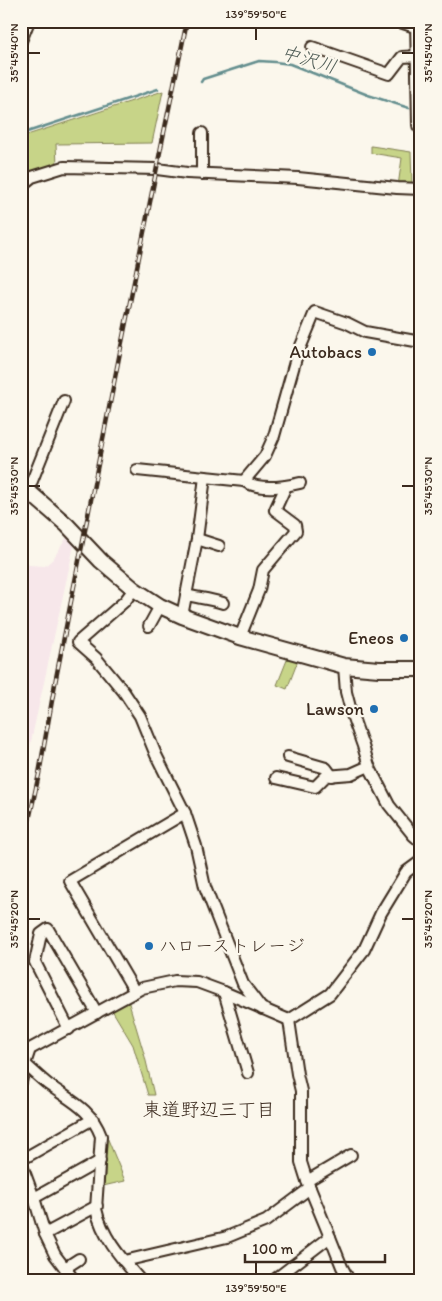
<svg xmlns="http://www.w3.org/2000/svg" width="442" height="1301" viewBox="0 0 442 1301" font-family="Itim,'Klee One',sans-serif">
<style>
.built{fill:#f7e7ea}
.green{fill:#c7d488;stroke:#817f53}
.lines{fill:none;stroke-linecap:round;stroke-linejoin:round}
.stream{stroke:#648e8e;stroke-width:2.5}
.minor-casing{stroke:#3b2a1e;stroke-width:14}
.tertiary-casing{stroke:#3b2a1e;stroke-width:18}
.primary-casing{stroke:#3b2a1e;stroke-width:20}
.minor{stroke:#fbf7ec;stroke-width:10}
.tertiary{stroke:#fbf7ec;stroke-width:14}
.primary{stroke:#fbf7ec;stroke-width:16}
.rail-casing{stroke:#3b2a1e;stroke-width:4.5}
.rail{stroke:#fbf7ec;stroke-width:2.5;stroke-dasharray:8;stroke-linecap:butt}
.ticks{fill:none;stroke:#3b2a1e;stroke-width:2}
.poi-dot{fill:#1f6fb2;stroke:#fbf7ec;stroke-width:2}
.labels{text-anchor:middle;stroke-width:4.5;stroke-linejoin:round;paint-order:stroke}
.poi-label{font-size:18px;fill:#3b2a1e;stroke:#fbf7ec;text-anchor:end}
.water-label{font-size:19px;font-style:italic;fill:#4f5c56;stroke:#fbf7ec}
.neighbourhood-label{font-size:19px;fill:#3b2a1e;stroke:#fbf7ec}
.neatline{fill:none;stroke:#3b2a1e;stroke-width:2}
.ticks-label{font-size:12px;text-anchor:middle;fill:#3b2a1e}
</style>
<rect width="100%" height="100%" fill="#fbf7ec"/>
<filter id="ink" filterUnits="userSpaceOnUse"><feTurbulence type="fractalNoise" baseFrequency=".02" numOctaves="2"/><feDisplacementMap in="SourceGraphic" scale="10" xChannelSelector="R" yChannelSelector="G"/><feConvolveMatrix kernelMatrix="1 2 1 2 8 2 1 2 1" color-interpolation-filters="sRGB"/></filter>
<g filter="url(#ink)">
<polygon class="built" points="69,534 75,541 21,787 21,559 29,565 45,566 53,559"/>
<g class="green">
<polygon points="163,91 152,143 56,144 57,165 51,166 21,181 21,137"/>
<polygon points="371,146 411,152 412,182 405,186 398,186 402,158 371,153"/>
<polygon points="289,655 299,658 287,689 277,685"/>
<polygon points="128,1000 145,1057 154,1095 148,1095 133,1045 112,1010"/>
<polygon points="107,1137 125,1181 103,1186 105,1176 106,1139"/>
</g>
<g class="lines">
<g class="stream">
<polyline points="201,82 203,79 259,61 275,62 290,64 368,95 409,108"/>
<polyline points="21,134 158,89"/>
</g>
<g class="minor-casing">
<g id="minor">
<polyline points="397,21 421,29"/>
<polyline points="21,41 29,21"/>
<polyline points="312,47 389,74 402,57 420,56"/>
<polyline points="202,133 202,174"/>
<polyline points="21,186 32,177 64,167 157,169 187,173 298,178 397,188 421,189"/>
<path d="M137,470L244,481C260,491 283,487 300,483"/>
<polyline points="244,481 265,456 274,436 296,358 315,312 347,323 365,332 421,342"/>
<polyline points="28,491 64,401"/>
<polyline points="197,539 219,546"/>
<polyline points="134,589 125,601 78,642 96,658 124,692 140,716 156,755 185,813 196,846 205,887 243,984 262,1009"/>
<path d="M186,595C199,598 210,599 223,603"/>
<polyline points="182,616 197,539 205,477"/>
<polyline points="149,626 160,606"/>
<polyline points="240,637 259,590 263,570 296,531 295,525 275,510 286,486"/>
<polyline points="344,666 346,692 352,715 363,746 369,766 389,805 413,835 421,842"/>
<polyline points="288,757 326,768 332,776"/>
<polyline points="276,778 315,787 326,776 351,774 369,766"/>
<polyline points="135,992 70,881 185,813"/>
<polyline points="224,992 248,1073"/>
<polyline points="69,1029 35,962 41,934 48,929 97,1013"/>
<polyline points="25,1064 30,1049 142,988 175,981 197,982 224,992 289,1020"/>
<path d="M21,1082L25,1064C33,1071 41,1079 49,1085C71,1101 91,1109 101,1136L96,1209C102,1237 122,1259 140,1280"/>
<polyline points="21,1160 93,1119"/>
<polyline points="21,1163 34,1198 45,1234 55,1255 74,1280"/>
<polyline points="307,1181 351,1155"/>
<polyline points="34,1198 100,1161"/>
<polyline points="45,1234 97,1206"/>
<polyline points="330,1237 342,1267 349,1280"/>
<polyline points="124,1261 227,1237 266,1221 310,1188"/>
<polyline points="65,1268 79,1259"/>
<polyline points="274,1280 330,1237 307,1181 301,1162 301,1091 297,1074 289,1020 330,994 364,950 381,913 406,872 421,861"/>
</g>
</g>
<g class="tertiary-casing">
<polyline id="tertiary" points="21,487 28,491 67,525 101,561 134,589 160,606 182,616 240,637 344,666 379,669 421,669"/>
</g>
<g class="primary-casing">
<polyline id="primary" points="419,21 421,125"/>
</g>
<use href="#minor" class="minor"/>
<use href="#tertiary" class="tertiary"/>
<use href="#primary" class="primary"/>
<g class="rail-casing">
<polyline id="rail" points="21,857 39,774 56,678 121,347 161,147 187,21"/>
</g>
<use href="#rail" class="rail"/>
</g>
</g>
<path class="ticks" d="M256,28V40M28,53H40M402,53H414M28,486H40M402,486H414M28,919H40M402,919H414M256,1261V1274"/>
<g class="poi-dot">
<circle cx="372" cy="352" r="5"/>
<circle cx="404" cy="638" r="5"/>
<circle cx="374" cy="709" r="5"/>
<circle cx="149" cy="946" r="5"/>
</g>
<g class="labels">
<g class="poi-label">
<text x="362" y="358">Autobacs</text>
<text x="394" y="644">Eneos</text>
<text x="364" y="715">Lawson</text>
<text x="159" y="952" text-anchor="start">ハローストレージ</text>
</g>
<g class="water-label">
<text transform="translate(309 59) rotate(16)" y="7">中沢川</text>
</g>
<g class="neighbourhood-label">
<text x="209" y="1116">東道野辺三丁目</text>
</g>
</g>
<rect width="442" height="1301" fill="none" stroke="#fbf7ec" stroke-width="55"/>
<path d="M245 1254v8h140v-8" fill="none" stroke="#3b2a1e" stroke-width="2.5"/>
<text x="252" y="1254" font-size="15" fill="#3b2a1e" stroke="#fbf7ec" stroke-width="4" paint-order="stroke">100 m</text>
<rect x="28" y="28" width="386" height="1246" class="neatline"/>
<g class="ticks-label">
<text x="256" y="18">139°59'50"E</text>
<text transform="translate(14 53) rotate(-90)" y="4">35°45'40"N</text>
<text transform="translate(428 53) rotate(-90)" y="4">35°45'40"N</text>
<text transform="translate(14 486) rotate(-90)" y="4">35°45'30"N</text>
<text transform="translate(428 486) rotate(-90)" y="4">35°45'30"N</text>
<text transform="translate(14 919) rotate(-90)" y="4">35°45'20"N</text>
<text transform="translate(428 919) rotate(-90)" y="4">35°45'20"N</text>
<text x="256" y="1292">139°59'50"E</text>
</g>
</svg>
